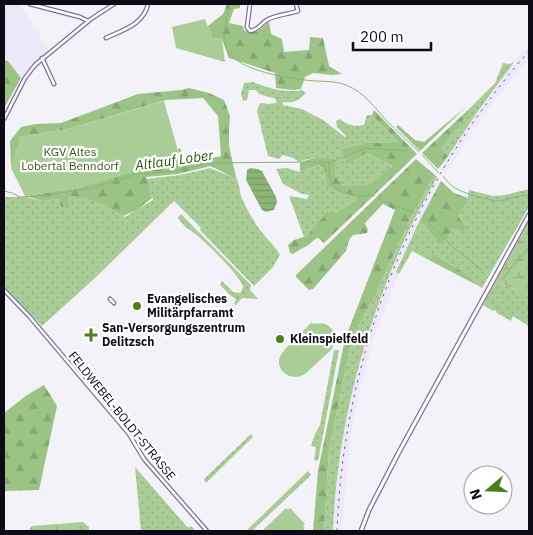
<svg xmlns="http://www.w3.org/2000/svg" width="533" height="535" viewBox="0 0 533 535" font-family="'IBM Plex Sans',sans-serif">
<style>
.built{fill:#eee9fa}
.grass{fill:url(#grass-dots)}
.forest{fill:url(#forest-firs)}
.wetland{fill:url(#wetland-marsh)}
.garden{fill:#aacd97}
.water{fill:url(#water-rules)}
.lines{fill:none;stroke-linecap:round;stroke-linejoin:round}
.stream{stroke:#8cb476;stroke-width:1}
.minor-casing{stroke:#7b7291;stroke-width:5}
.major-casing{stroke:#7b7291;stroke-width:5.5}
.minor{stroke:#fff;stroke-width:2.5}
.major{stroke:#fff;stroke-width:3}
.rail{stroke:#63606a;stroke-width:1;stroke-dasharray:2.5 5;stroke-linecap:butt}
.poi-dot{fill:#48811c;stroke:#fff;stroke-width:2}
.labels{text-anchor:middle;stroke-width:4.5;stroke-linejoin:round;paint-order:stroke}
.park-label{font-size:12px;fill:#315617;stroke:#fff}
.poi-label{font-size:12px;font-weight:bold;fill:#0e0a16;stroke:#fff;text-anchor:start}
.street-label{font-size:12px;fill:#0e0a16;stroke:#fff}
.water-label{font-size:14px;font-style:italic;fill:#2c5112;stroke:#fff}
</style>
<defs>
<pattern id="grass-dots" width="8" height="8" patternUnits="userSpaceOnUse" patternTransform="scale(1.25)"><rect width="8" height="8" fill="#aacd97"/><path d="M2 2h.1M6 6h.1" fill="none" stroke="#91af81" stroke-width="1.8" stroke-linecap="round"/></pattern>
<pattern id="forest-firs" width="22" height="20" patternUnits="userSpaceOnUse" patternTransform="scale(1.25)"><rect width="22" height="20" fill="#9bc385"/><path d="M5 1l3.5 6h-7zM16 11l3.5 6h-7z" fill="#84a672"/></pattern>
<pattern id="wetland-marsh" width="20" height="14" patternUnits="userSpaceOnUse" patternTransform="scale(1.25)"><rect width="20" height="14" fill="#aacd97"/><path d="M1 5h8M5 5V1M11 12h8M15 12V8" fill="none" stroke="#91af81"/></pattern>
<pattern id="water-rules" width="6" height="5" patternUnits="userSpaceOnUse" patternTransform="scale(1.25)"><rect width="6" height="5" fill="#8cb476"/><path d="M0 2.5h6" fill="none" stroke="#789965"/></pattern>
</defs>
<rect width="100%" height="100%" fill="#f4f2f9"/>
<g class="built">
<polygon points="4,4 20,4 49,50 35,62 21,78 8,61 4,60"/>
<polygon points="529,45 529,58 490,107 469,136 446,175 439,168 478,111 514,62"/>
<polygon points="435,175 442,182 422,224 412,251 399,274 374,337 358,397 350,438 342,531 333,531 336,480 340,450 351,396 366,334 378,298 396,250 415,209"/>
</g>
<g class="grass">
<polygon points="514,62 478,111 448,156 441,148 468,112 468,110 495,83 503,63 510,64"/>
<path d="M253,82C268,88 285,93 302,90L306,93C297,102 294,103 282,102L283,105L302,109L323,120L345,137L346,136L337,127L336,121L340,119C346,125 356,127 364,125L367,115H372L398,142L365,143L341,149L346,165L367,153L392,166L367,186H343L335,176L334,159C322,157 311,157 299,162L293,158L283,155L279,159L268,156L257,111L260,103L268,104L276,103V99L259,94L256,90H249L247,100L243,101L241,94L244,83Z"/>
<polygon points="318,165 324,167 339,192 358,197 358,199 335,213 307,236 304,237 289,196 307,199 309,195 302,194 283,184 276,169 287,168 300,172"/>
<path d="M210,168L232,177H236C240,185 239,189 241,196C245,206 254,222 260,230C267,239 275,246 280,255L273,267L254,286L200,230L201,228L174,201L95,278L42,326L4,286V197H25L43,201L58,199L61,207L67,195C88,195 107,207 125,217L153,200L146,179L180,175Z"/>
<path d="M435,175L437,177C427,196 416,215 407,234C364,328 337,428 333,531H324L329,450L352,338L373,299L415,209Z"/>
<path d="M529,189V207L482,288L471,282L473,278L433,254L429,260L412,251L399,274L396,272L419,222C433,228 450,228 466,226L458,216L467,203L469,190L493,196L505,195Z"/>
<path d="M181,214L251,285L250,290L258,299L242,298L236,305L234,304L236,299L230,295L220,285L222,281L233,292L241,293L243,286C234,269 212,249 198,236C190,230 183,226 178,218Z"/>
<polygon points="496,281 506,286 529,295 529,329 527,325 513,316 511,321 497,313 495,310 493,311 483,305"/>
<polygon points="334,350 339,350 318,461 314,460 316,447 311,446 315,434 320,425"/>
<polygon points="251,434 253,437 207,482 205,482 204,479"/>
<polygon points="135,467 188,528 191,526 196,531 141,531"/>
<polygon points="308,471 311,475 252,531 249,531 248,529"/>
</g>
<g class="forest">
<path d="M227,4H240V8L234,9L229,23L243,26L244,30C256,36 260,29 269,22L271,34L282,39L284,52L309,50L310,37L323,38L329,66L342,74L332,75L313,73L305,77L301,89L293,90L276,88L275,73L229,58L222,39L212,38L208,26L223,14Z"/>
<polygon points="4,60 8,61 21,78 4,108"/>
<path d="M189,88L209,93L224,100L230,116L229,131V146L236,177H232L211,166L178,174L146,177L152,198L137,210L123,216C106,206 87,195 67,196L69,206L61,207L58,199L43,201L25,196L76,188L180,158L178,149L180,148L185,164L221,156L218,116L203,98L166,100L68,129L20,137L11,168L10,141L21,127L35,124L61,123L138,94L181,90Z"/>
<polygon points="466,107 420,151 396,127 398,125 415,140 424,142"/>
<path d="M374,110L417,154L324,243L318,238C313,239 311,244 307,246C303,248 302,248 298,251L296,252L293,254L290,253L288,245L294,240L307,236L327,212L335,213L358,199L357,197L339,192L328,185L324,167L318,165L300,172V163C312,157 322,157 335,159V176L343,186H367L392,166L367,153L346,165L341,149L365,143L398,142L372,115Z"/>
<polygon points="468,110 469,112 441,148 448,156 438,169 422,153"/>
<polygon points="416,159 435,175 415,209 373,299 352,338 329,450 324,531 313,531 318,471 345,339 395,210 383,204 365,223 368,230 367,233 353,235 349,240 346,251 313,289 309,290 296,277 296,275"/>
<polygon points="441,181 454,193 468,198 467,203 458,216 466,226 463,231 453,228 440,245 426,225 419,222"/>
<polygon points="433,254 473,278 471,282 429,260"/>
<polygon points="44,385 57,406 39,490 4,491 4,413 27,395"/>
</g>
<g class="wetland">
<polygon points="529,221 529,295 506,286 496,281"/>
<polygon points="83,522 89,527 89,531 28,531 32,526"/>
</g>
<g class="garden">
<polygon points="205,19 212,38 222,39 225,62 176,48 172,27"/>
<polygon points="164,101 180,158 76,188 25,196 11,168 19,137 68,129"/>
<path d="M312,322L313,324C331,320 341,335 331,350L305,374C288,384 270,365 284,351V350Z"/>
<polygon points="286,508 288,510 290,508 305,524 303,526 305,528 302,531 262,531"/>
</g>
<polygon class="water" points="250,168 258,169 262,171 276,197 277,202 274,210 266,212 262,210 246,180 247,170"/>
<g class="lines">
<g class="stream">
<path d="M230,4C227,15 222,34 225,45C232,70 283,77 305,80C318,82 334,80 346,85C364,92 374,107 386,120C397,131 408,141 419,152"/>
<polyline points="422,155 439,173"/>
<path d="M329,163C329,169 329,175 330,180C333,190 348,195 357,196C363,196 368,195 374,196"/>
<path d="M443,176C447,181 451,186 457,189C463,193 491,201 498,201C509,200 519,195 529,195"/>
<polyline points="4,191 12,193 20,197 37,196 88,189 138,174 177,171 207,163 313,162 329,163 366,148 408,151"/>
<polyline points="377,198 403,209 414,212"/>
<polyline points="424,218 454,248 482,270"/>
<polyline points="502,280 511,268 529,247"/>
</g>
<g class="minor-casing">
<g id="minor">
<polyline points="30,4 80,17 88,21"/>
<path d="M250,4L247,27L250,31C259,30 260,24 267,20C274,15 290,14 298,11L296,4"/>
<path d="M106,38C123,30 144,24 148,4"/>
<polyline points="42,58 54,84"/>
<polyline points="4,119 25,78 35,65 91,19 114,4"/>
<polyline points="4,290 29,316 96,395 129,434 144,459 207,531"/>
<polyline points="110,299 114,303"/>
</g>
</g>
<g class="major-casing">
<polyline id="major" points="361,531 369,510 399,452 529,215"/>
</g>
<use href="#minor" class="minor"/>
<use href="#major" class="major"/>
<path class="rail" d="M337,531C344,353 411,185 529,51"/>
</g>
<g class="poi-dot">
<circle cx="137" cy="306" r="5"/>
<path d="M88.5 327.5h5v5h5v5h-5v5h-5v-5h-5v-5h5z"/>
<circle cx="280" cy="339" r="5"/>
</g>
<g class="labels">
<g class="park-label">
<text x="70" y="156">KGV Altes<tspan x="70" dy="14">Lobertal Benndorf</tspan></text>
</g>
<g class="poi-label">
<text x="147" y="303">Evangelisches<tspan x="147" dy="14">Militärpfarramt</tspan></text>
<text x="102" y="332">San-Versorgungszentrum<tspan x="102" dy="14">Delitzsch</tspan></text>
<text x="290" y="343">Kleinspielfeld</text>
</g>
<g class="street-label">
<text transform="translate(122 416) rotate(51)" y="4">FELDWEBEL-BOLDT-STRASSE</text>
</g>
<g class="water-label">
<text transform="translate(174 160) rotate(-8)" y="5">Altlauf Lober</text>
</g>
</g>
<rect width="533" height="535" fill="none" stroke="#0e0a16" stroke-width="10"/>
<g transform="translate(488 490) rotate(251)"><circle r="24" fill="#ffffff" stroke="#9f9da2"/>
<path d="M0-4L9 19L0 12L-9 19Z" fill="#48811c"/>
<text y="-8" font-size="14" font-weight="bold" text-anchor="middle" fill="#0e0a16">N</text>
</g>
<path d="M353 42v8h78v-8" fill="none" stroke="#0e0a16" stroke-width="2.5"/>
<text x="360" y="42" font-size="15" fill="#0e0a16" stroke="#ffffff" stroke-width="4" paint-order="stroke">200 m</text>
</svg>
